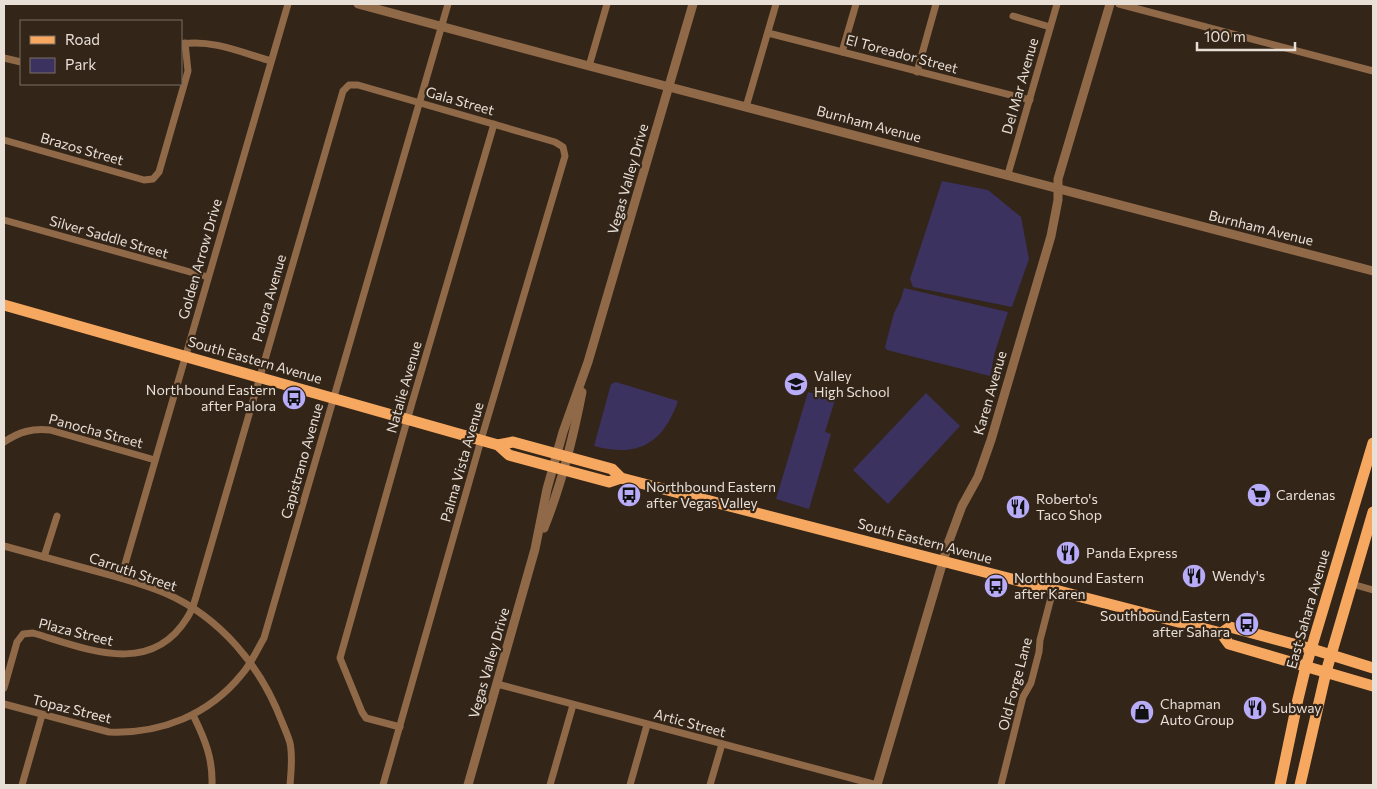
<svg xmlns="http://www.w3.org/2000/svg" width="1377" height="789" viewBox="0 0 1377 789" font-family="Commissioner,sans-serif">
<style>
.green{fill:#3b325f}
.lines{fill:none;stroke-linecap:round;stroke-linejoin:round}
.minor{stroke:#8f6948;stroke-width:7}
.tertiary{stroke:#8f6948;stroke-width:9}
.primary{stroke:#f7a860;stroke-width:11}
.labels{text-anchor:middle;stroke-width:4.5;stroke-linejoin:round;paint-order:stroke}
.street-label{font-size:14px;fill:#e8dfd7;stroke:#332518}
.poi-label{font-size:14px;fill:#e8dfd7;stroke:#332518;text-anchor:start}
</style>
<rect width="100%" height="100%" fill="#332518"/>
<g class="green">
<polygon points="942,181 988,190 1021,217 1029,259 1012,307 913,287 910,279"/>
<polygon points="904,288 1008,312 995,352 990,376 887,350 885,347 894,313 901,299"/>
<path d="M616,382L678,401C663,444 637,458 594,446L611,384Z"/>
<polygon points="808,392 835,400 825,432 831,434 809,509 776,499"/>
<polygon points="926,393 960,426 888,504 853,470"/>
</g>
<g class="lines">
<g class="minor">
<polyline points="1119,4 1373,71"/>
<polyline points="1013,16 1050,27"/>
<polyline points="768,33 1030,100"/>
<path d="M182,44C212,39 243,53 271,61"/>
<polyline points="842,52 856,4"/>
<polyline points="4,58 21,62"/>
<polyline points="589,66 607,4"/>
<polyline points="917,72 936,4"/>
<polyline points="746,107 776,4"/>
<polyline points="4,140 144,180 153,179 159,172 188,71 185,43"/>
<polyline points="1008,174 1057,4"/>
<polyline points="4,220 208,277"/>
<path d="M4,442C19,432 32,428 50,430L155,460"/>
<path d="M4,546C36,555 67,563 99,572C121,578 144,584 165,593C220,617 261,666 282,722C285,729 288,736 290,743C293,757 291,772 290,785"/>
<polyline points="44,557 57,516"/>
<polyline points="121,578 288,4"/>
<polyline points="1352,584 1373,590"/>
<polyline points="497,684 877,785"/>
<path d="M4,688L17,642L23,634L33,633C85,648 150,678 187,618C191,612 194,604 196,597L343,91L349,85H358L555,142L563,147L565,156L481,440L383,785"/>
<path d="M4,704L109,732C161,734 209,715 242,674C251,664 257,650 264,638L448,4"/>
<path d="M193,715C205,739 213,759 212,785"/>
<polyline points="400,727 366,718 362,712 340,658 412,403 494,124"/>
<polyline points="22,785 42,715"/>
<polyline points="550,785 573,705"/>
<polyline points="630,785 647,725"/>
<polyline points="710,785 722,744"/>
<polyline points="1001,785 1023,697 1031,683 1039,652 1040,640 1053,590"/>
</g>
<g class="tertiary">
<polyline points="358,4 589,66 1373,271"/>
<path d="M544,528C562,483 573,439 582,392"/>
<polyline points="468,785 535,549 547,489 563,432 588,362 693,4"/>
<polyline points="877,785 949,541 962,506 978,477 991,440 1051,236 1058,200 1058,179 1110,4"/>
</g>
<g class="primary">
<polyline points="4,305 498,445 509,455 553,467 609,482 621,478"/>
<polyline points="498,445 513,442 612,469 621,478 1221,633 1229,644 1373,686"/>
<polyline points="1221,633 1230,627 1312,649 1373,668"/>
<polyline points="1280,785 1298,699 1306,666 1373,443"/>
<polyline points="1300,785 1326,672 1373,512"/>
</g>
</g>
<defs>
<g id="school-disc" transform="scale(1.25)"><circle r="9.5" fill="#b8abf7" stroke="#332518"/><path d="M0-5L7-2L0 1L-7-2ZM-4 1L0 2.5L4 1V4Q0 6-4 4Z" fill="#111"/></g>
<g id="bus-disc" transform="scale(1.25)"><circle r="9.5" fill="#b8abf7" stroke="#332518"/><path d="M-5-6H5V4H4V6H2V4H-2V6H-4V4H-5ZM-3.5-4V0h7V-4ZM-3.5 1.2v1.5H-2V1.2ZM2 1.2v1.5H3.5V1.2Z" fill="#111"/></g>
<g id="supermarket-disc" transform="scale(1.25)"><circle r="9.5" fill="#b8abf7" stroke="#332518"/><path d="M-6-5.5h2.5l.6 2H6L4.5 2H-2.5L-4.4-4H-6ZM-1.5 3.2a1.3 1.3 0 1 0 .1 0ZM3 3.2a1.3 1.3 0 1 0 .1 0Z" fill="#111"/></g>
<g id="restaurant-disc" transform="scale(1.25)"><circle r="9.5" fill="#b8abf7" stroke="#332518"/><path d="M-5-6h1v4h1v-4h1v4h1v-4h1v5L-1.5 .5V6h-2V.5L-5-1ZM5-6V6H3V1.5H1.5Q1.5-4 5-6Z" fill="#111"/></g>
<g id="shop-disc" transform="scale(1.25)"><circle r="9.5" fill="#b8abf7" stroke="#332518"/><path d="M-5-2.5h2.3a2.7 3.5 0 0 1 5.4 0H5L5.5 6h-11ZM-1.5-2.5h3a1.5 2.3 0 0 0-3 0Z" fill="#111"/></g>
</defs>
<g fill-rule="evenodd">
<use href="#school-disc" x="796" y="384"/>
<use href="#bus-disc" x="294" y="398"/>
<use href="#bus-disc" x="629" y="495"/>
<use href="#supermarket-disc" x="1259" y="495"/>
<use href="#restaurant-disc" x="1018" y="507"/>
<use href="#restaurant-disc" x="1068" y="553"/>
<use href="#restaurant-disc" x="1194" y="576"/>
<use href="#bus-disc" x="996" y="586"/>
<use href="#bus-disc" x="1247" y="624"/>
<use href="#restaurant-disc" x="1255" y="708"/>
<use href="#shop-disc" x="1142" y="712"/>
</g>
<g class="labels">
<g class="street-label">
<text transform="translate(902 54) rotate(15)" y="5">El Toreador Street</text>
<text transform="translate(1020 86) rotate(-74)" y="5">Del Mar Avenue</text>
<text transform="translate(460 101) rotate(16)" y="5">Gala Street</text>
<text transform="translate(869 124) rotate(15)" y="5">Burnham Avenue</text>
<text transform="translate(82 149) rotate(16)" y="5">Brazos Street</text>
<text transform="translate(628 179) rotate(-74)" y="5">Vegas Valley Drive</text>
<text transform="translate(1261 228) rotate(14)" y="5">Burnham Avenue</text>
<text transform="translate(109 237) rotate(16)" y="5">Silver Saddle Street</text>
<text transform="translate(200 259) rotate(-74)" y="5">Golden Arrow Drive</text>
<text transform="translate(269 298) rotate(-74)" y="5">Palora Avenue</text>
<text transform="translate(255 360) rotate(16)" y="5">South Eastern Avenue</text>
<text transform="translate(404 387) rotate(-74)" y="5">Natalie Avenue</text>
<text transform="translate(990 393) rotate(-74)" y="5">Karen Avenue</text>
<text transform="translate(96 431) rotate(15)" y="5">Panocha Street</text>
<text transform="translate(302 461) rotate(-74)" y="5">Capistrano Avenue</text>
<text transform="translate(462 462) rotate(-74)" y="5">Palma Vista Avenue</text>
<text transform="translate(925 541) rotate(15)" y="5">South Eastern Avenue</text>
<text transform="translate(133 572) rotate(19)" y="5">Carruth Street</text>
<text transform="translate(1308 609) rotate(-74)" y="5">East Sahara Avenue</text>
<text transform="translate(76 632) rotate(14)" y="5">Plaza Street</text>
<text transform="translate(489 663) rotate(-74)" y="5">Vegas Valley Drive</text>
<text transform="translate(1015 684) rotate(-75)" y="5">Old Forge Lane</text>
<text transform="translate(72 709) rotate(14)" y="5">Topaz Street</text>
<text transform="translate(690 723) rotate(15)" y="5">Artic Street</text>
</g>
<g class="poi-label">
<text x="814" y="381">Valley<tspan x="814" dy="16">High School</tspan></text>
<text x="276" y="395" text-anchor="end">Northbound Eastern<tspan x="276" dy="16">after Palora</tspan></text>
<text x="646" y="492">Northbound Eastern<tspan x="646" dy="16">after Vegas Valley</tspan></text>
<text x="1276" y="500">Cardenas</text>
<text x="1036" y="504">Roberto's<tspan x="1036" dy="16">Taco Shop</tspan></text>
<text x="1086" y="558">Panda Express</text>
<text x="1212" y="581">Wendy's</text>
<text x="1014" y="583">Northbound Eastern<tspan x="1014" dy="16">after Karen</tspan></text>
<text x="1230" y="621" text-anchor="end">Southbound Eastern<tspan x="1230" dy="16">after Sahara</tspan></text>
<text x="1160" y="709">Chapman<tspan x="1160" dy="16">Auto Group</tspan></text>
<text x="1272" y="713">Subway</text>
</g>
</g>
<rect width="1377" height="789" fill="none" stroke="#e8dfd7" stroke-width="10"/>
<rect x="20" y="20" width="162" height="65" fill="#332518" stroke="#7b6f64"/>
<rect x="30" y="36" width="25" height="8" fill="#f7a860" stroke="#7b6f64"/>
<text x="65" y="45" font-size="15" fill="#e8dfd7">Road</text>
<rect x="30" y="58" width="25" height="15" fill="#3b325f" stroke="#7b6f64"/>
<text x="65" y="70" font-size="15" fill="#e8dfd7">Park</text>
<path d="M1197 42v8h98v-8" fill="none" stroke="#e8dfd7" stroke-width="2.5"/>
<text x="1204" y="42" font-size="15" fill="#e8dfd7" stroke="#332518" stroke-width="4" paint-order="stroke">100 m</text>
</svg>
